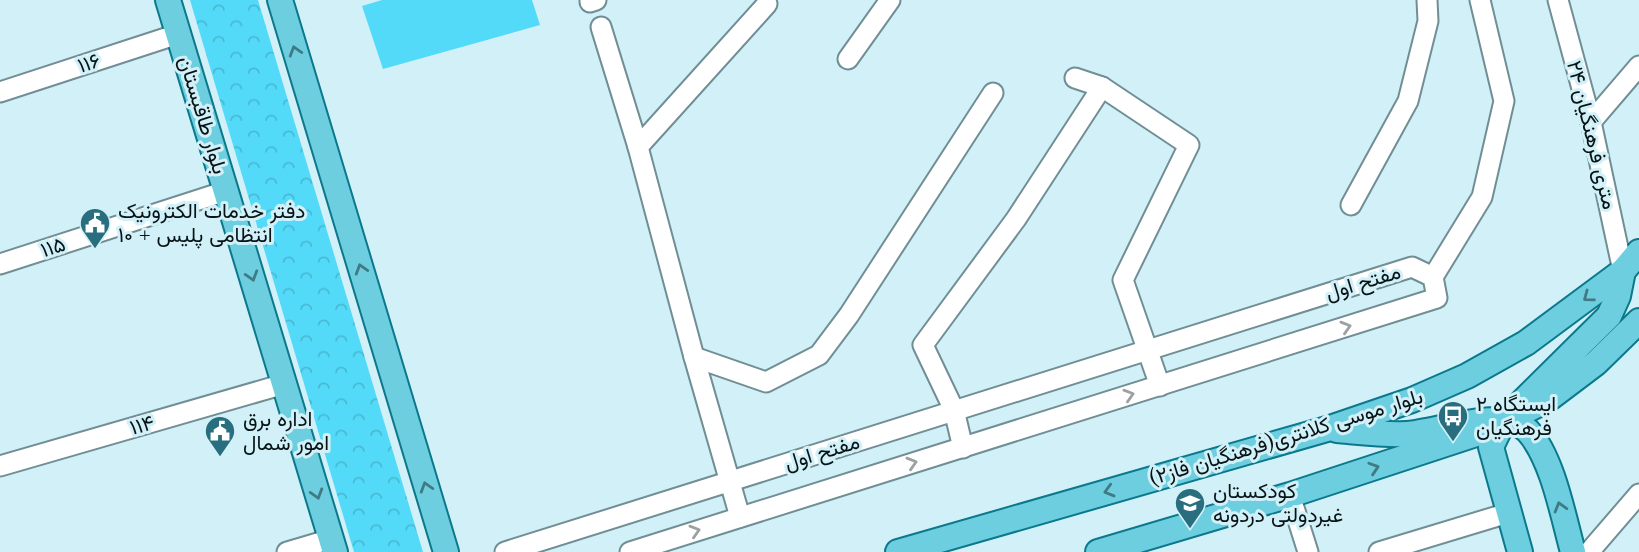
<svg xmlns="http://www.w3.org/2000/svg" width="1639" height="552" viewBox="0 0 1639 552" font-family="'Libre Baskerville',Vazirmatn,serif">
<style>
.green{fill:#53daf8}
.park{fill:url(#park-crowns)}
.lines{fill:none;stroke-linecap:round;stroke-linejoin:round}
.minor-casing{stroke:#718e95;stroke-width:23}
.major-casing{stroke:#0b788b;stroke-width:28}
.minor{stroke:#fff;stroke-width:19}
.major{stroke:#6dcedf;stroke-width:24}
.oneway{stroke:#407a85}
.oneway2{stroke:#9ca1a2}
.labels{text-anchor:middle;stroke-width:6;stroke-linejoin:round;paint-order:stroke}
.street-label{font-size:21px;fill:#081316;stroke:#d1f0f8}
.poi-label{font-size:21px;fill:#081316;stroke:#d1f0f8;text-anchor:start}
</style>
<defs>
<pattern id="park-crowns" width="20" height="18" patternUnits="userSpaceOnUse" patternTransform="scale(1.75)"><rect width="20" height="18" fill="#53daf8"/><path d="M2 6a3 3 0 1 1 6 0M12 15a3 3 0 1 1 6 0" fill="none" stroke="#47bad4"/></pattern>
</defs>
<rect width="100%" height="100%" fill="#d1f0f8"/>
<polygon class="green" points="382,0 532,0 540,25 383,69 362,6"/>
<polygon class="park" points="190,0 258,0 423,552 354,552"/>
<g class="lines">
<g class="minor-casing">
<g id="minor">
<polyline points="590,0 590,2 596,0"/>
<polyline points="1558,0 1591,122 1623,271"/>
<polyline points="601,27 638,147"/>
<polyline points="848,59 890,0"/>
<polyline points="1075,78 1102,87 1189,145 1123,280 1160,386"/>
<polyline points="0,92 178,34"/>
<polyline points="1591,122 1639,66"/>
<polyline points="1351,205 1408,101 1428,21 1427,0"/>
<polyline points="0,264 226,191"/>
<polyline points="1433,277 1482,197 1504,101 1480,0"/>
<polyline points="694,357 766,382 819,355 849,315 993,93"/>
<polyline points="963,448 954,410 923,345 1016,219 1102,87"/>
<polyline points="0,466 284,384"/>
<polyline points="1290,495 1308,552"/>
<polyline points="740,517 694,357 638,147 767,4"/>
<polyline points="287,552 331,539"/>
<polyline points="505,552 1412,267 1433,277 1437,298 630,552"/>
<polyline points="1379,552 1508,513"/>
<polyline points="1589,552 1639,494"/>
</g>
</g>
<g class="major-casing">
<g id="major">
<polyline points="168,0 335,552"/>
<polyline points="280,0 446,552"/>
<path d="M1337,430C1360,432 1384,435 1407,434C1438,432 1504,406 1528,431C1553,459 1563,516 1573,552"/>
<polyline points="898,552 1327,429 1412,400 1467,376 1526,343 1623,271 1639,252"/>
<polyline points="1098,552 1290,495 1485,431 1547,400 1596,363 1639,321"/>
<polyline points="1520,552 1491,447 1504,420 1609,316 1618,296 1623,271"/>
</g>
</g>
<use href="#minor" class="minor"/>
<use href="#major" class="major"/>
</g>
<defs><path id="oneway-chevron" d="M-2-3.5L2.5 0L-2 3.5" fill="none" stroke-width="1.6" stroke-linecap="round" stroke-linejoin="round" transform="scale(1.75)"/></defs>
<g class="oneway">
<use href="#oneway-chevron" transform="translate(295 51) rotate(-107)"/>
<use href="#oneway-chevron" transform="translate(361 269) rotate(-107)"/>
<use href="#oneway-chevron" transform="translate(252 276) rotate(73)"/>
<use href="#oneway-chevron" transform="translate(1588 297) rotate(143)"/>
<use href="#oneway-chevron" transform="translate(1374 468) rotate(-18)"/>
<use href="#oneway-chevron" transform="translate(426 487) rotate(-107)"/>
<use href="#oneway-chevron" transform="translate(1109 491) rotate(164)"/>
<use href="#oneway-chevron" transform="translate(317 494) rotate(73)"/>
<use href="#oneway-chevron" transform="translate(1560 507) rotate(-106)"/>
</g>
<g class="oneway2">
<use href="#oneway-chevron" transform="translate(1346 327) rotate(-17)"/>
<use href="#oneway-chevron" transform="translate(1129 395) rotate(-17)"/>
<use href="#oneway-chevron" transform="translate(912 463) rotate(-17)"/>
<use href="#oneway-chevron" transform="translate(695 531) rotate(-17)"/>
</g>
<defs>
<g id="civic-pin" transform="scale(1.575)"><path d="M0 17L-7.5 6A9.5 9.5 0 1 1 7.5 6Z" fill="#296e7e" stroke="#d1f0f8"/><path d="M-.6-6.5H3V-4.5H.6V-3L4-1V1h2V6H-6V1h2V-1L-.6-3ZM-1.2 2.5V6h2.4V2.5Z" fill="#fff"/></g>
<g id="bus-pin" transform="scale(1.575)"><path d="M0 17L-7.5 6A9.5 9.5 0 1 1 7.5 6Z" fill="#296e7e" stroke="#d1f0f8"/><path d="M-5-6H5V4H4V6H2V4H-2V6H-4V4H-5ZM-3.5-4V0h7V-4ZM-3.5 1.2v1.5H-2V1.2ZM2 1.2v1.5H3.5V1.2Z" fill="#fff"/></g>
<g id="school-pin" transform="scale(1.575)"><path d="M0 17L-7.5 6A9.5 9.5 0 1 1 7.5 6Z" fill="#296e7e" stroke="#d1f0f8"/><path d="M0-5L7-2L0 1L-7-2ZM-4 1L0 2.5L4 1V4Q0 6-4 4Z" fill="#fff"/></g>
</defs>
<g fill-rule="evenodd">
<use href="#civic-pin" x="95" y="223"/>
<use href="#bus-pin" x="1453" y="416"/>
<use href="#civic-pin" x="220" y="431"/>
<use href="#school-pin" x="1190" y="503"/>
</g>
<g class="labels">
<g class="street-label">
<text transform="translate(89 63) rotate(-18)" y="7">۱۱۶</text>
<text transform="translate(203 115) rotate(73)" y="7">بلوار طاقبستان</text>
<text transform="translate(1592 135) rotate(76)" y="7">۲۴ متری فرهنگیان</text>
<text transform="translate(53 247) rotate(-18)" y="7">۱۱۵</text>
<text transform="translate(1363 282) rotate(-17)" y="7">مفتح اول</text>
<text transform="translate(142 425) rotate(-16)" y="7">۱۱۴</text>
<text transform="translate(1286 437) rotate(-17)" y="7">بلوار موسی کلانتری(فرهنگیان فاز۲)</text>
<text transform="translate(822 452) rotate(-17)" y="7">مفتح اول</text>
</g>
<g class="poi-label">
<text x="118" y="218">دفتر خدمات الکترونیک<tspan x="118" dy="24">انتظامی پلیس + ۱۰</tspan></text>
<text x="1476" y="411">ایستگاه ۲<tspan x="1476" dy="24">فرهنگیان</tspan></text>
<text x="243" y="426">اداره برق<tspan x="243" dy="24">امور شمال</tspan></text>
<text x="1213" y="498">کودکستان<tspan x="1213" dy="24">غیردولتی دردونه</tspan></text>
</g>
</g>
</svg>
